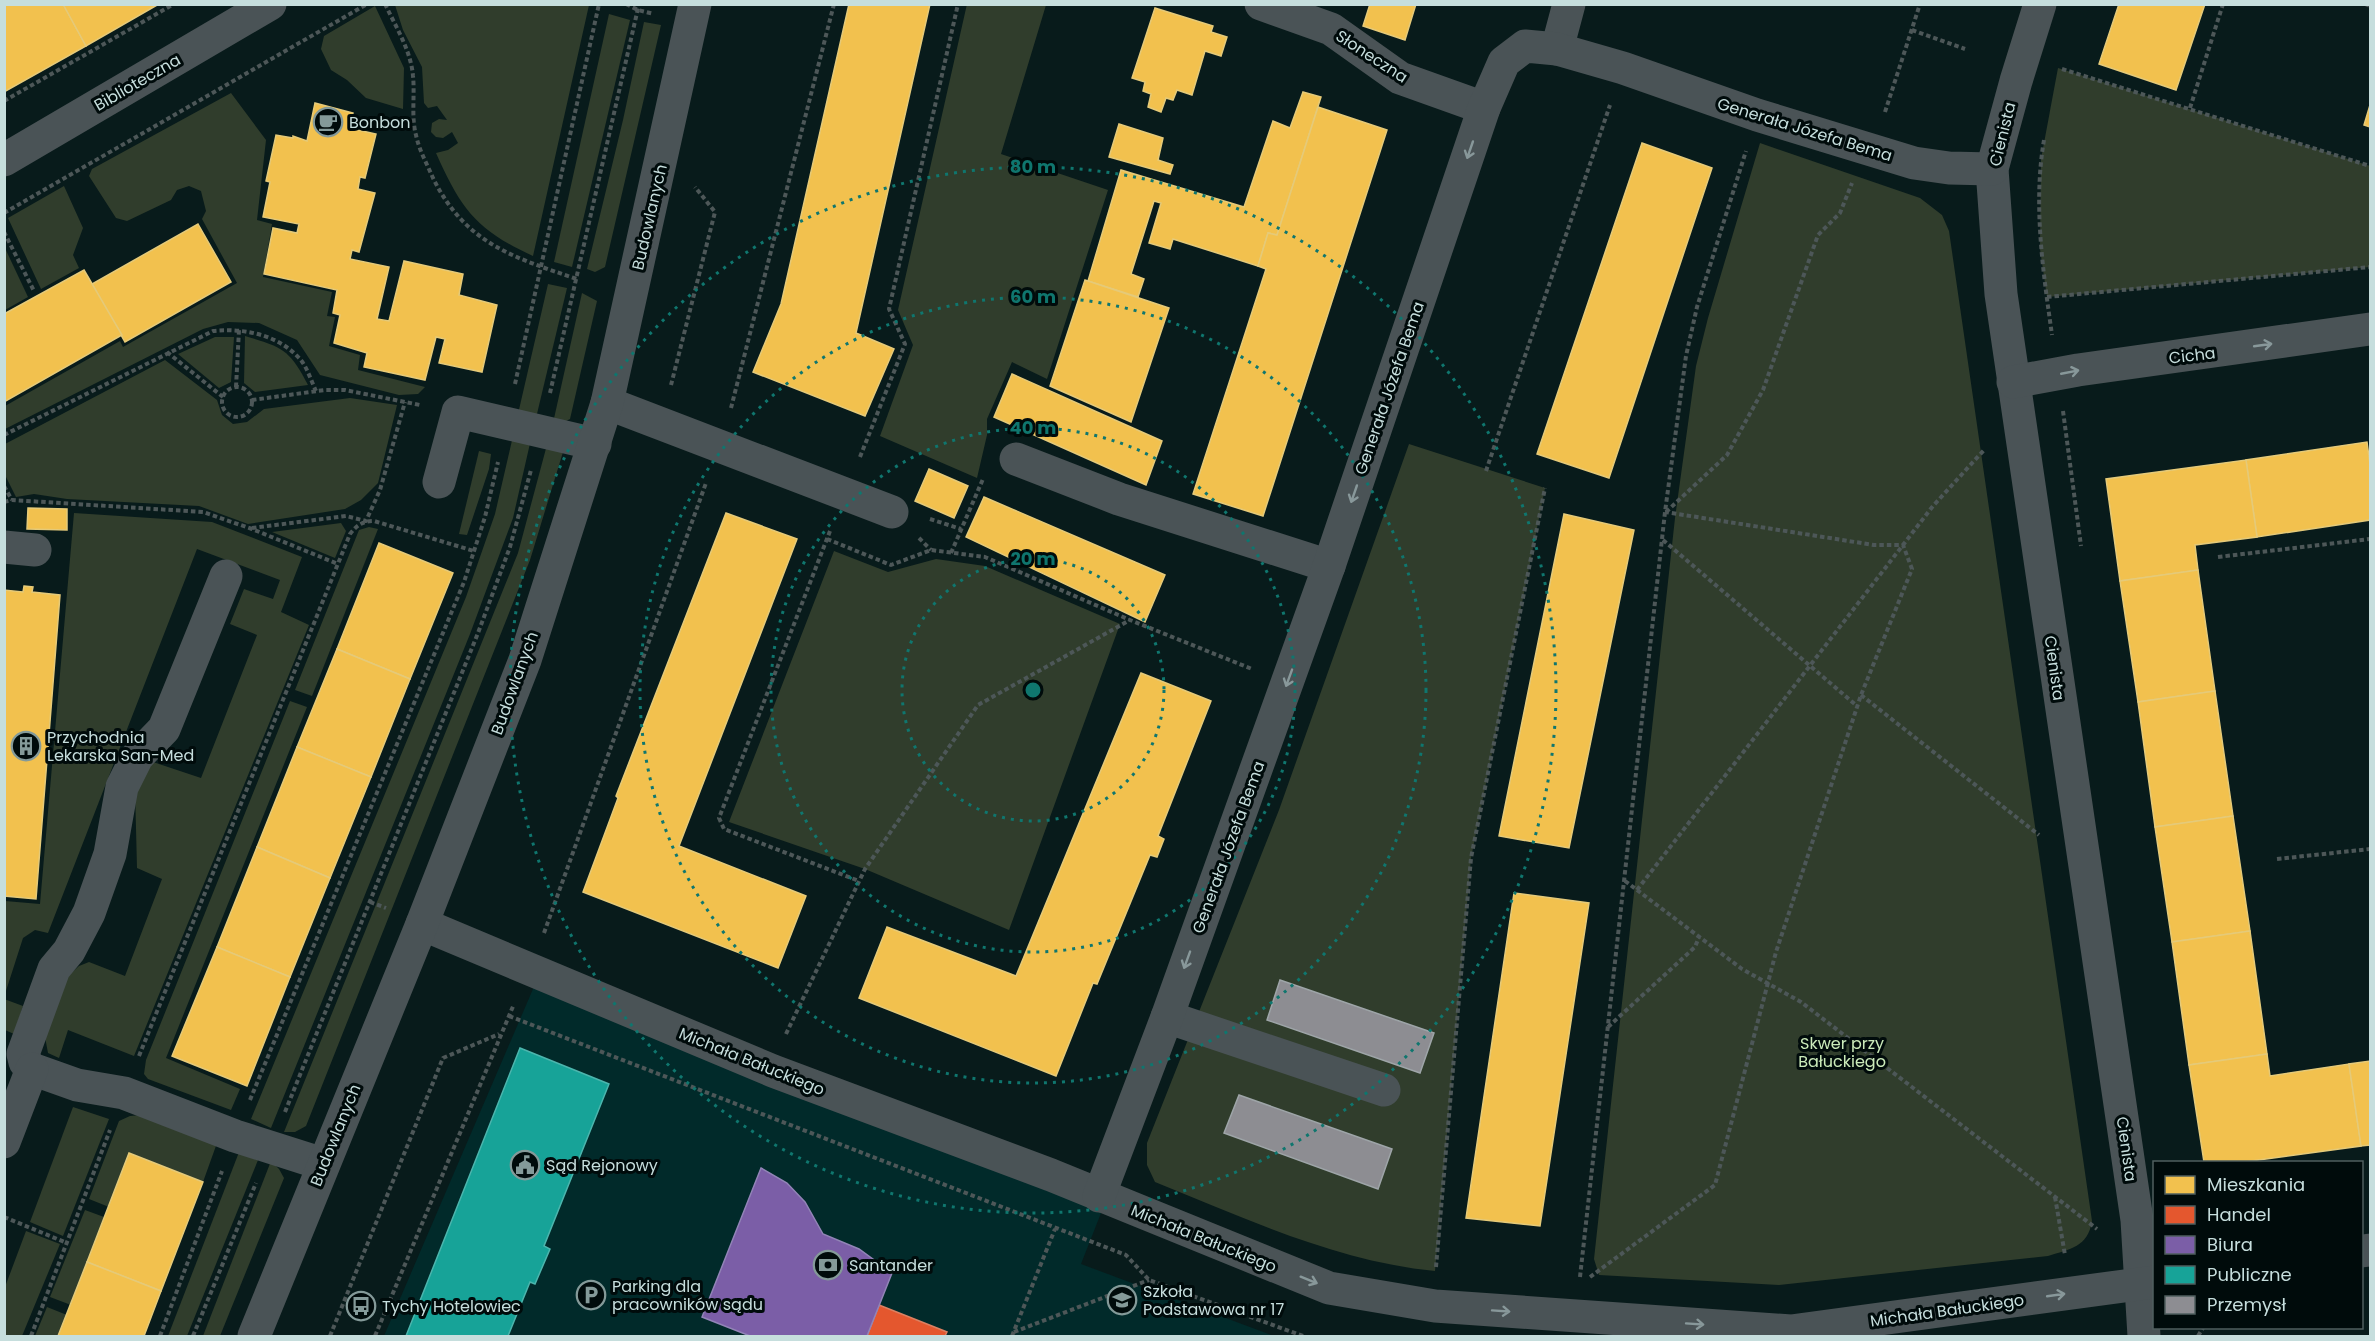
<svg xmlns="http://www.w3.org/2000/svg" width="2375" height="1341" viewBox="0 0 2375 1341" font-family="Poppins,sans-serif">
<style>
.built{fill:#012a2a}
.green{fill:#303d2c}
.homes{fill:#f2c14e;stroke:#e5ca79;stroke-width:1.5}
.shops{fill:#e4572e;stroke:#db8062;stroke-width:1.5}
.offices{fill:#7b5ea7;stroke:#9284b7;stroke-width:1.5}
.public{fill:#17a398;stroke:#4cb5ad;stroke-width:1.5}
.industry{fill:#8d8d92;stroke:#9ea5a8;stroke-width:1.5}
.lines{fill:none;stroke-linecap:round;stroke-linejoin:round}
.path{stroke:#4d5758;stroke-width:4;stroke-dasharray:4.5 3;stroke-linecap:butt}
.minor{stroke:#4a5356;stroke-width:33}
.oneway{stroke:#88989a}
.ring{fill:none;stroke:#0f766e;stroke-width:3;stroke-dasharray:3 6}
.labels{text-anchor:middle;stroke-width:6;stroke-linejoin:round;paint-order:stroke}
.street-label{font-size:16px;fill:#c6dedd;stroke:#000b0b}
.poi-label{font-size:16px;fill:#c6dedd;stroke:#000b0b;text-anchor:start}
.park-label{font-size:16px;fill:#cbebba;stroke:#000b0b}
.centre{fill:#0f766e;stroke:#000b0b;stroke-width:3}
.ring-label{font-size:18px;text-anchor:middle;font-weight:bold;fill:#0f766e;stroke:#000b0b;stroke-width:6;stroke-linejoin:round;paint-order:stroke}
</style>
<rect width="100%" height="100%" fill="#081b1b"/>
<polygon class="built" points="536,982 1103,1208 1081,1264 1274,1336 384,1336"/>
<g class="green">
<polygon points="967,4 1046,5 1001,154 1108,190 1047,379 1012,362 987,419 987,435 977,478 880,436 913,345 898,310"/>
<path d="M395,5H589L533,256C476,230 461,209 436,153L448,150L458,143L452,132L443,138L436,137L431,132L432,123L439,119L447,120L437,106L428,108L424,103L422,67L403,30Z"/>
<polygon points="375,6 404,68 403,109 366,98 347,80 331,70 321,49 324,36"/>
<polygon points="609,14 630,20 572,267 554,262"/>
<polygon points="644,22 661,25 605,267 595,272 587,269 623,120"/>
<polygon points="2058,68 2370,166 2370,267 2047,297 2040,249 2041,159"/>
<polygon points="231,93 266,140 257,220 272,224 263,277 332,292 327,316 335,317 329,346 360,355 358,370 425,387 418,394 399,395 320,375 297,340 259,323 228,322 203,329 5,429 5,406 120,341 123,347 237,283 202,219 206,211 201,191 189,186 177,190 171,200 127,221 116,218 89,176 92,169"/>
<path d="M1760,143L1920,198L1942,215L1949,231L2092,1221C2088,1247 2070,1249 2048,1256L1779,1285L1599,1275L1594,1259L1675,518L1696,366L1708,318Z"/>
<polygon points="64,186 83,228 73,255 79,268 41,289 8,218"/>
<polygon points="4,246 28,297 5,310 4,310"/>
<polygon points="548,284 567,288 536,418 518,414"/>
<polygon points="582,293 597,301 570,419 562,423 553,423"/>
<path d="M245,336C283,347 290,350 308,385L255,392L244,383Z"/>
<polygon points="215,337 234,337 231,382 219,388 178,354"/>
<polygon points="165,360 217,400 222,415 233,424 247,422 264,409 350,398 397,405 378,483 361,500 345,509 248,524 199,506 67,499 34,494 16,497 5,475 5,444"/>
<polygon points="513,436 531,439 513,518 470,634 271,1128 251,1119 466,597 495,514"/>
<polygon points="548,441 563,452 530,560 306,1126 295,1132 284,1132 518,553"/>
<path d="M1409,444L1545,488L1471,858L1435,1271C1336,1261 1247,1219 1155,1182L1147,1165V1143L1279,810Z"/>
<polygon points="479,451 491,454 489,469 467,535 459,534"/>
<polygon points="74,513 212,522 302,557 281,612 309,625 134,1056 68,1030 59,1058 48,1053 45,1037 68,976 79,966 89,962 125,976 162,879 137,868 135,789 153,762 201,778 257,635 230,624 244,589 273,599 280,580 197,549 48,933 35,930 23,938 5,994 5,901 40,904"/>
<polygon points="341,523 346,531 335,558 272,532"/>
<polygon points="369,527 378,529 312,696 295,690 359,530"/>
<polygon points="834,551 888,572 936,559 985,566 1120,624 1009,930 865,869 729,822"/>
<polygon points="290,701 307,707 166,1058 240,1089 231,1110 148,1079 144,1074 146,1060"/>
<polygon points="4,999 23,1006 14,1034 5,1030"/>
<polygon points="73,1107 109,1119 63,1236 30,1222"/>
<polygon points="141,1115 217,1143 203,1182 129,1154 109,1207 89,1199 119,1121 130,1116"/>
<polygon points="241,1147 260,1155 187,1336 168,1336"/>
<polygon points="271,1161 279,1169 284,1178 220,1336 203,1336"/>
<polygon points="85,1210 104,1217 71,1305 50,1297"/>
<polygon points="26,1231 60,1244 22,1336 5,1336 5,1287"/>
<polygon points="47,1307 67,1315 58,1336 35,1336"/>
</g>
<g class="homes">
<polygon points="4,4 63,4 86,46 4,92"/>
<polygon points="63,4 159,4 86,46"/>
<polygon points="849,4 930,4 856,333 894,349 865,416 753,372 781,304"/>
<polygon points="1370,4 1416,4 1405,40 1363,26"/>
<polygon points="2119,4 2205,4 2176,90 2099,64"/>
<polygon points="1155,8 1213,26 1211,32 1227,37 1221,56 1205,51 1192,95 1177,90 1173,100 1166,98 1161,112 1148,107 1151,94 1143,91 1145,82 1132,78"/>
<polygon points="1303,92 1321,97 1277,235 1268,233 1258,266 1173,239 1170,249 1149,243 1161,203 1154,201 1131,274 1144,279 1138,297 1088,281 1121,170 1244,207 1273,121 1290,128"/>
<polygon points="315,103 353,113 349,128 376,134 365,178 360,177 358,189 375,193 359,252 352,250 350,259 389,267 377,319 389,321 404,261 463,274 459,295 497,305 482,372 439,363 445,339 436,337 425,380 364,367 367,353 334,343 340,315 333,313 337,290 264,274 273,228 297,233 299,224 263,217 270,182 266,181 276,135 293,138 293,136 307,141"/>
<polygon points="2370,105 2370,127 2364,125"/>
<polygon points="1318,107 1387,130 1263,516 1193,494 1266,269 1258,266 1268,233 1277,235"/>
<polygon points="1119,124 1163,138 1158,160 1173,165 1170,174 1109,157"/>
<polygon points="1642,143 1712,168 1609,478 1537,454"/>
<polygon points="198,224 231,282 125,342 92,284"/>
<polygon points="84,270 122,335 4,402 4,314"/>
<polygon points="1085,280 1169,308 1131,422 1050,386"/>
<polygon points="1012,374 1162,441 1146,485 994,417"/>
<polygon points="2367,442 2370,464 2370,520 2257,537 2246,460"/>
<polygon points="2246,460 2257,537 2195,545 2198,570 2120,581 2106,479"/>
<polygon points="929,469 968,486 954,518 915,501"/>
<polygon points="984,497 1165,575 1145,622 966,537"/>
<polygon points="28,508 67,509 67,530 27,529"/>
<polygon points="726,513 797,539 679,846 806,896 778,968 583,892 618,798 616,796"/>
<polygon points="1564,514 1634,530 1569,848 1499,836"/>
<polygon points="379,543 453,573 410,679 337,649"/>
<polygon points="2198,570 2215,691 2138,702 2120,581"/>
<polygon points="24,586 33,587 32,592 60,595 36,899 4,896 4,590 23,592"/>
<polygon points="337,649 410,679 371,777 297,747"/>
<polygon points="1141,673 1211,701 1158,836 1164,839 1157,857 1150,855 1097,984 1093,983 1056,1076 859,998 887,927 1016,976"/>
<polygon points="2215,691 2233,816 2155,827 2138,702"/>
<polygon points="297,747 371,777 330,878 257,847"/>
<polygon points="2233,816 2250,931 2172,942 2155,827"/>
<polygon points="257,847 330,878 290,977 217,947"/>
<polygon points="1514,893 1589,903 1540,1226 1466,1218"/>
<polygon points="2250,931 2267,1054 2189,1065 2172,942"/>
<polygon points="217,947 290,977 247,1086 172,1056"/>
<polygon points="2267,1054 2270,1076 2349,1064 2361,1146 2244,1162 2204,1162 2189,1065"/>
<polygon points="2370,1061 2370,1145 2361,1146 2349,1064"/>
<polygon points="129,1153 203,1182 161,1291 87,1262"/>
<polygon points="87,1262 161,1291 144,1336 58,1336"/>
</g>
<polygon class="shops" points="879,1305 947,1332 945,1336 867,1336"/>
<polygon class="offices" points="761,1168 787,1183 805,1202 823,1234 859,1249 892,1273 867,1336 750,1336 702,1317"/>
<polygon class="public" points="520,1048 609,1084 544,1246 550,1249 535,1284 530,1282 508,1336 406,1336"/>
<g class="industry">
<polygon points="1280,980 1434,1033 1420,1073 1267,1020"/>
<polygon points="1239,1095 1392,1149 1378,1189 1224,1133"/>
</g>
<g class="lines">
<g class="path">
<path d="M385,4C396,27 411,51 413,76C415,95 411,117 416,135C419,150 427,164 433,178C465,243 512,257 577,279"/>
<polyline points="626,4 638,10 654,14"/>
<polyline points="2365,4 2370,6"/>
<polyline points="1912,30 1965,49"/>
<polyline points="2062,69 2370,166"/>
<polyline points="4,101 174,4"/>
<polyline points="2190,108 2223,4"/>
<polyline points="1885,112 1920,4"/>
<path d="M2044,140C2033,204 2043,271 2052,335"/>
<polyline points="4,213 367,4"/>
<polyline points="4,232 34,291"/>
<polyline points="2047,297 2370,267"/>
<polyline points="167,352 223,397"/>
<polyline points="515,384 599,4"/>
<polyline points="671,385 715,212 695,187"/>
<polyline points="236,387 239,330"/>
<circle cx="237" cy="402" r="15"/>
<polyline points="550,393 639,4"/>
<polyline points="252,400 325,390 345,390 420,405"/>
<polyline points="731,408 834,4"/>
<polyline points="2063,411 2081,546"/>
<path d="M4,435L213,331C243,328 277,334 299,358C307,366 311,381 316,391"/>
<polyline points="860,457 905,344 889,309 958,4"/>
<polyline points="1486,471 1610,105"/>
<polyline points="4,486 12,500"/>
<polyline points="4,502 12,500 203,512 252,529 338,564"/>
<polyline points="1666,512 1727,455 1763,390 1818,235 1840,213 1852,183"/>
<polyline points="930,519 961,529"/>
<polyline points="252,528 346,516 366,521 380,490 405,402"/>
<polyline points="830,531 719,818 724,829 859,881"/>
<polyline points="919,538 931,550"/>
<polyline points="827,539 891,565 931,550 985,557 1130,620 1252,669"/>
<polyline points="1663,540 1857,706"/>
<polyline points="951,553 983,479"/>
<polyline points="2218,557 2370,539"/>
<polyline points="1861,695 2039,835"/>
<polyline points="2277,859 2370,849"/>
<polyline points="1625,881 1742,969 1801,1002 2097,1229"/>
<polyline points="1637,890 1933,506 1984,450"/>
<polyline points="370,902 386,908"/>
<polyline points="544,933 706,483"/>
<polyline points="509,1016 1126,1255 1149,1280 1303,1336"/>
<polyline points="1608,1027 1695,947 1699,937"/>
<polyline points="786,1034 865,869 978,705 1130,620"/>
<path d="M139,1056L350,534C357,525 363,521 374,521L474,551"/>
<polyline points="250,1100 464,582 485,517 498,462"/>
<polyline points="285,1112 478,633 510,547 531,470"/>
<polyline points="2055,1197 2065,1255"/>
<polyline points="4,1217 67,1243"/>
<polyline points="1436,1267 1471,858 1545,488"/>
<polyline points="1580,1277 1665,512 1686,356 1697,307 1746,151"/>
<polyline points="1590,1277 1715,1185 1776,952 1861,695 1912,569 1903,545 1874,545 1665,512"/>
<polyline points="1014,1332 1149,1280"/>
<polyline points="31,1336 110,1130"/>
<polyline points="160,1336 222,1171"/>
<polyline points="193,1336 256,1183"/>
<polyline points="330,1336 443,1058 499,1034"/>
<polyline points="375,1336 514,1004"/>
<polyline points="1012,1336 1055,1229"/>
<polyline points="2198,1336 2203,1328"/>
</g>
<g class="minor">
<polyline points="1261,4 1331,29 1400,78 1484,108"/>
<polyline points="2040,4 2016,81 1992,169 2001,294 2137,1220 2144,1336"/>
<polyline points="1557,49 1569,4"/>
<polyline points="4,160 270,4"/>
<polyline points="2013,382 2078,370 2370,329"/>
<polyline points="607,403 892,512"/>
<polyline points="1016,459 1119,499 1329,566"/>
<polyline points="439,482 458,412 595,444"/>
<polyline points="4,547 35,550"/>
<polyline points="226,576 164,729 137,757 122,787 110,854 89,913 69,951 54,969 23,1054 25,1062 32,1069 77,1085 124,1093 235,1136 323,1164"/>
<polyline points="422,924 773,1071 1051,1175 1329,1288 1435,1306 1791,1331 2154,1282"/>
<polyline points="1167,1017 1384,1090"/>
<polyline points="4,1142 32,1069"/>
<polyline points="1099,1196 1167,1017 1329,566 1484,108 1504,62 1525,46 1557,49 1623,68 1757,115 1914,163 1949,168 1992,169"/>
<polyline points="2362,1251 2370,1250"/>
<polyline points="254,1336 422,924 525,660 607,403 695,4"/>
</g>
</g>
<defs><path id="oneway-shaft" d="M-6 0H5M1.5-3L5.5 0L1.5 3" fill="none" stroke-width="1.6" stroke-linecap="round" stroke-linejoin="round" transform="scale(1.5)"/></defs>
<g class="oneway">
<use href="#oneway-shaft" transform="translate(1470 150) rotate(109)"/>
<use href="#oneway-shaft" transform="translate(2263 345) rotate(-8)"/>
<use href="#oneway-shaft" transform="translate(2070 372) rotate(-11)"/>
<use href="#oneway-shaft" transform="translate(1354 494) rotate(109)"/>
<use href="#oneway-shaft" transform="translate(1289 678) rotate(110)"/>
<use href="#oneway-shaft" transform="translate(1187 960) rotate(110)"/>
<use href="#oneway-shaft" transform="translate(1309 1280) rotate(22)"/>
<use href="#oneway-shaft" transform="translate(2056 1295) rotate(-8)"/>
<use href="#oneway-shaft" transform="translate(1501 1311) rotate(4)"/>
<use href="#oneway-shaft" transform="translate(1695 1324) rotate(4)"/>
</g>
<g class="ring">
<circle cx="1033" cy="690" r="131"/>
<circle cx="1033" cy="690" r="262"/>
<circle cx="1033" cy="690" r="393"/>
<circle cx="1033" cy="690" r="523"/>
</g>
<defs>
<g id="cafe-ring" transform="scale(1.5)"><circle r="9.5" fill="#000b0b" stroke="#849a99" stroke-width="1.5"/><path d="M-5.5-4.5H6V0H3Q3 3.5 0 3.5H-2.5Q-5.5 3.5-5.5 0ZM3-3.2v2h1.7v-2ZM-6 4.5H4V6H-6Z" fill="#849a99"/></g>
<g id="building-ring" transform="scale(1.5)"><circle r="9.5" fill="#000b0b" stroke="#849a99" stroke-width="1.5"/><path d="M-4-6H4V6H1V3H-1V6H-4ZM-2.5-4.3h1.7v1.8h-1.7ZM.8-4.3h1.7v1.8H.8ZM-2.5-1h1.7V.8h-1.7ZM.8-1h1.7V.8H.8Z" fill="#849a99"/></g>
<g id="civic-ring" transform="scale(1.5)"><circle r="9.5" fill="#000b0b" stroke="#849a99" stroke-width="1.5"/><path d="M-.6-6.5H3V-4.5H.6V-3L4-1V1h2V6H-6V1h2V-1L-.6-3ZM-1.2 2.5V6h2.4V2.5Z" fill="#849a99"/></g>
<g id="bank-ring" transform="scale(1.5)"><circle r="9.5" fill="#000b0b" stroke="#849a99" stroke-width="1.5"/><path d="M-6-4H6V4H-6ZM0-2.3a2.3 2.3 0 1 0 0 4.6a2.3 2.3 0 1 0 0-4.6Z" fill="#849a99"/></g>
<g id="parking-ring" transform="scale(1.5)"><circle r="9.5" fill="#000b0b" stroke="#849a99" stroke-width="1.5"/><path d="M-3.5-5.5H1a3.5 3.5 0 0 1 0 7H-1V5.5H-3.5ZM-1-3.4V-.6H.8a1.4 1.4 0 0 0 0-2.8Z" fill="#849a99"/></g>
<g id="school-ring" transform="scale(1.5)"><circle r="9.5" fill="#000b0b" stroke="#849a99" stroke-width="1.5"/><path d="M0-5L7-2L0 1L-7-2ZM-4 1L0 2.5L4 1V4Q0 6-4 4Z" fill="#849a99"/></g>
<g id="bus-ring" transform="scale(1.5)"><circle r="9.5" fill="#000b0b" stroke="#849a99" stroke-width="1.5"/><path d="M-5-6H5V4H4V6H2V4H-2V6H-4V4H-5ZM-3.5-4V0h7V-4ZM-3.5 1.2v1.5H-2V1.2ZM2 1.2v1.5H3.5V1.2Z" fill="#849a99"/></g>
</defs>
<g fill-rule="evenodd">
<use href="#cafe-ring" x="328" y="122"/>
<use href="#building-ring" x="26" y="746"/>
<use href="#civic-ring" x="525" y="1165"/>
<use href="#bank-ring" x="828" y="1265"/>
<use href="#parking-ring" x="591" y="1295"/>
<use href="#school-ring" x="1122" y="1300"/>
<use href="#bus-ring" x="361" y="1306"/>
</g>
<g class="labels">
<g class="street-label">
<text transform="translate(1372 56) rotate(33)" y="6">Słoneczna</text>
<text transform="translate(137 82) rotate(-30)" y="6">Biblioteczna</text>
<text transform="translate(1805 129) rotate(17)" y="6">Generała Józefa Bema</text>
<text transform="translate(2002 134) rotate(-76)" y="6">Cienista</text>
<text transform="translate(649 217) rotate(-77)" y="6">Budowlanych</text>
<text transform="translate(2192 355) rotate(-7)" y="6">Cicha</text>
<text transform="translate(1389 388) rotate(-71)" y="6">Generała Józefa Bema</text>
<text transform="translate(2055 668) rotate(82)" y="6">Cienista</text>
<text transform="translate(514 683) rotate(-70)" y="6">Budowlanych</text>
<text transform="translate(1228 847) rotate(-70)" y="6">Generała Józefa Bema</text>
<text transform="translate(752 1061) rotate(22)" y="6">Michała Bałuckiego</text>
<text transform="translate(335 1135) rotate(-68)" y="6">Budowlanych</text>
<text transform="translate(2127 1149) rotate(82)" y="6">Cienista</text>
<text transform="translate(1204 1238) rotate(22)" y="6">Michała Bałuckiego</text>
<text transform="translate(1947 1310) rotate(-8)" y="6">Michała Bałuckiego</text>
</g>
<g class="poi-label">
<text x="349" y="128">Bonbon</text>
<text x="47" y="743">Przychodnia<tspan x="47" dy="18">Lekarska San-Med</tspan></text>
<text x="546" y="1171">Sąd Rejonowy</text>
<text x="849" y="1271">Santander</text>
<text x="612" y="1292">Parking dla<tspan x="612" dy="18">pracowników sądu</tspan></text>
<text x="1143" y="1297">Szkoła<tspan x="1143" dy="18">Podstawowa nr 17</tspan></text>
<text x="382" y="1312">Tychy Hotelowiec</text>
</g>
<g class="park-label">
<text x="1842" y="1049">Skwer przy<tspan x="1842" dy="18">Bałuckiego</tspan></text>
</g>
</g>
<circle cx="1033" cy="690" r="9" class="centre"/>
<g class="ring-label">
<text x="1033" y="173">80 m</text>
<text x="1033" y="303">60 m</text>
<text x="1033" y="434">40 m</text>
<text x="1033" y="565">20 m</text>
</g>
<rect width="2375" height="1341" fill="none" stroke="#c6dedd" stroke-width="12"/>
<rect x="2153" y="1161" width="210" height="168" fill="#000b0b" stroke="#4f5f5f" stroke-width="1.5"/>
<rect x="2165" y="1176" width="30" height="18" fill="#f2c14e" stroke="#4f5f5f" stroke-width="1.5"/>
<text x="2207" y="1191" font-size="18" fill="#c6dedd">Mieszkania</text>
<rect x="2165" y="1206" width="30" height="18" fill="#e4572e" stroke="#4f5f5f" stroke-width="1.5"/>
<text x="2207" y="1221" font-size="18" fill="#c6dedd">Handel</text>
<rect x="2165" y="1236" width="30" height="18" fill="#7b5ea7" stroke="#4f5f5f" stroke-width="1.5"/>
<text x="2207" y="1251" font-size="18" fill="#c6dedd">Biura</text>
<rect x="2165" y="1266" width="30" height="18" fill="#17a398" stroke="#4f5f5f" stroke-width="1.5"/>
<text x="2207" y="1281" font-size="18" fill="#c6dedd">Publiczne</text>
<rect x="2165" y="1296" width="30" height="18" fill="#8d8d92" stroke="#4f5f5f" stroke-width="1.5"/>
<text x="2207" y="1311" font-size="18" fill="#c6dedd">Przemysł</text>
</svg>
